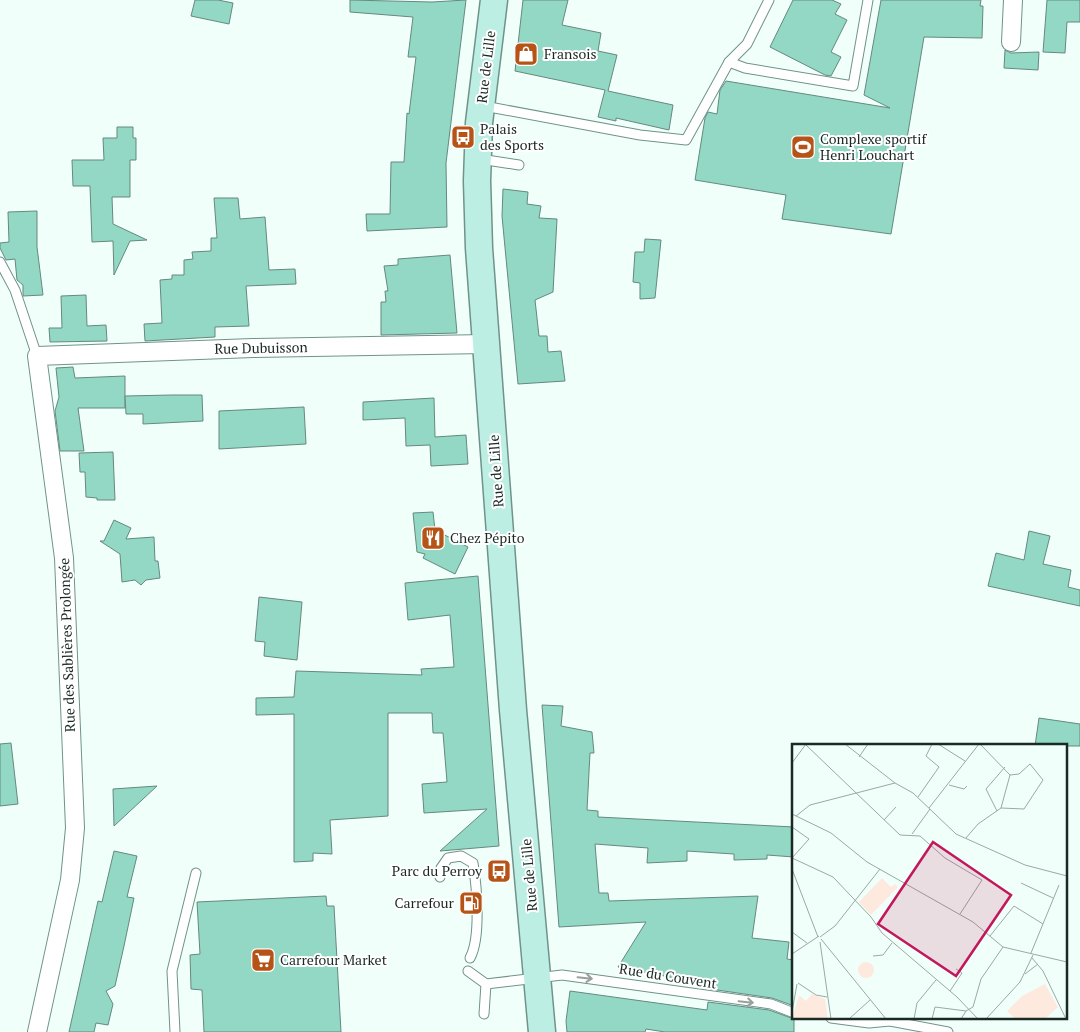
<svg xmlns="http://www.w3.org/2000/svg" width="1080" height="1032" viewBox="0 0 1080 1032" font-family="'PT Serif',serif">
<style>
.building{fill:#92d8c4;stroke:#65897e}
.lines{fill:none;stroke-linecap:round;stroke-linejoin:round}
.lane-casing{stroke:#709389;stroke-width:11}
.street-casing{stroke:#709389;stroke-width:20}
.secondary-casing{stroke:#709389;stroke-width:29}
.lane{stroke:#fff;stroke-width:9}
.street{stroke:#fff;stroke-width:18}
.secondary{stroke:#bceee4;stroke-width:26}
.oneway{stroke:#989f9c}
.labels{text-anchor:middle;stroke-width:4;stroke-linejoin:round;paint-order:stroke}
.poi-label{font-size:14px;fill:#1a2924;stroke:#fff;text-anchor:start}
.street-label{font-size:14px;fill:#1a2924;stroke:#fff}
.inset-road{fill:none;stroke:#9aa9a4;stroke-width:1}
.view{fill:#c2185b;fill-opacity:0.15;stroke:#c2185b;stroke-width:2.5}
.inset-edge{fill:none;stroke:#1a2924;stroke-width:2.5}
</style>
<rect width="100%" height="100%" fill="#f0fffa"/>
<g class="building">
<polygon points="195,0 218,0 233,3 229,24 191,16"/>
<polygon points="350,0 432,2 466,0 446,163 447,227 367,231 366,214 390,214 391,162 404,162 407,113 409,114 416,57 408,57 413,17 350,12"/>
<polygon points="523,0 568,0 562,25 601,33 598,51 617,55 608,91 673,105 669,130 616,118 616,121 598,117 605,90 515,71"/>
<polygon points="793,0 832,0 841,4 835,14 847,20 831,52 841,57 831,76 825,75 770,47"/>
<polygon points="881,0 981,0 980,6 983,6 982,38 924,37 891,234 782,219 786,195 695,180 705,118 708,112 717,114 720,90 726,81 890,108 864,95"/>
<polygon points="1047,0 1080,0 1080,22 1067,22 1065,53 1043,52"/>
<polygon points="1005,50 1011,53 1039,52 1038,70 1004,68"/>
<polygon points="117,127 133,127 133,138 136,138 136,160 130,160 130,197 112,197 113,224 147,240 130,241 114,275 113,241 92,242 90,186 73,186 72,160 104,160 103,138 117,138"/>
<polygon points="503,189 528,192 527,204 541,206 539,218 557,219 553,292 535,300 539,336 547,336 548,352 561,351 565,381 518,384 502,216"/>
<polygon points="214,198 238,198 240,219 265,217 269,270 295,269 296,284 246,286 249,326 215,327 215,337 145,341 144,324 162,323 160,280 172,279 172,275 184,275 184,260 193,259 192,252 211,251 211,238 217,238"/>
<polygon points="37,211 37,247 43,295 23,296 23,285 17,280 15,259 6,260 0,248 0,243 9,242 8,212"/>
<polygon points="645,239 661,240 655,298 640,299 640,283 633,282 635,252 644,252"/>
<polygon points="450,255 457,333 381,335 381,302 386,302 385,291 388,291 384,266 398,265 398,259"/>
<polygon points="86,295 87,326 106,325 107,341 50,342 49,328 62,328 61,296"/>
<polygon points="73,367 75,378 125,376 125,408 78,408 84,451 60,451 55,411 59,397 56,368"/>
<polygon points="172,395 202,395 203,421 143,424 143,414 126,414 125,396"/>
<polygon points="434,398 435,437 466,435 468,464 431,466 430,445 406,446 405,418 363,420 363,402"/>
<polygon points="304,407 306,444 219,449 219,411"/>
<polygon points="113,452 115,500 97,500 97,498 86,497 85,472 80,472 79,453"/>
<polygon points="433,512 435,530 468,547 455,574 423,558 425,554 417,552 413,513"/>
<polygon points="114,520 131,528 126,539 154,537 155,561 158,561 160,578 146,580 141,585 135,580 122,582 120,554 100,541 104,541"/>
<polygon points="1029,531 1050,536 1043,564 1071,570 1068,587 1080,590 1080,606 988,586 996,553 1024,560"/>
<polygon points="478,576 499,846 440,851 487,809 424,813 422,784 447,782 443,733 433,733 432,713 388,713 388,816 330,820 332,854 313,853 313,861 294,862 294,714 256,715 256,698 294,697 296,671 422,675 421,669 454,667 450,615 408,620 405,583"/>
<polygon points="259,597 302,602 297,660 264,656 265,642 255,641"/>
<polygon points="542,705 563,706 561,726 592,732 594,753 590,753 587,810 598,811 598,817 794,827 794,857 767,855 767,859 734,860 734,854 687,851 687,861 647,863 648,848 595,844 599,893 608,893 609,901 758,896 752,938 789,942 787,959 794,960 794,1006 772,998 710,989 711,985 618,967 646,922 559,927"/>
<polygon points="1039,718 1080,724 1080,746 1035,746"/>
<polygon points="11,743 18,804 0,806 0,744"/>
<polygon points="157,786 114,826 113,789"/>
<polygon points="114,851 137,856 127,897 134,898 124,946 115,986 106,991 113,1004 108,1025 96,1023 94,1032 69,1032 98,901 102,902"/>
<polygon points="326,896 327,906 334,906 341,1032 204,1032 202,990 191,989 190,955 200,954 197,902"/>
<polygon points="570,991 707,1010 708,1002 769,1010 794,1019 794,1032 665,1032 646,1029 645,1032 567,1032 566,1021"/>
</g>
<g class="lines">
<g class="lane-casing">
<g id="lane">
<polyline points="729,62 745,68 853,86 868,0"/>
<polyline points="484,106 640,135 686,140 729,62 747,44 769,0"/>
<polyline points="480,159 519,165"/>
<polyline points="0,262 15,290 37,356"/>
<path d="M440,877L441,868L448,858L461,856L473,863C477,887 481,938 470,958"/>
<polyline points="468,971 486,984 562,975 771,1004 794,1013"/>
<polyline points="484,1014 486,984"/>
<polyline points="831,1018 869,1023 890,1021 948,1032"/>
<polyline points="175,1032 172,971 196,873"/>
</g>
</g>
<g class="street-casing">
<g id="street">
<polyline points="1011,42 1013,0"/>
<polyline points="37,1032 70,880 75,828 64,558 37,356 253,348 486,344"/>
</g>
</g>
<g class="secondary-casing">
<polyline id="secondary" points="494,0 479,123 477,181 479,248 513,710 542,1032"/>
</g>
<use href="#lane" class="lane"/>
<use href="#street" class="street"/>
<use href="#secondary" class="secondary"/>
</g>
<defs><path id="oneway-shaft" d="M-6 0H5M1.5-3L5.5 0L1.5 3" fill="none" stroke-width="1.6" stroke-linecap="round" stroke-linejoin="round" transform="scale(1.25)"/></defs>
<g class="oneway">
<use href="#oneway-shaft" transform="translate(585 978) rotate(6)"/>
<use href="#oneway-shaft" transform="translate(746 1002) rotate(6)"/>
</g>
<defs>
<g id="shop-square" transform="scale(1.25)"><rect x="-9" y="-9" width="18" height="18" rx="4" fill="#b65418" stroke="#fff"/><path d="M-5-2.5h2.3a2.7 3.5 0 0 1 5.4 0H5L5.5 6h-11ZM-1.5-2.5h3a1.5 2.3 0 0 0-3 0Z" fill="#fff"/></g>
<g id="bus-square" transform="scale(1.25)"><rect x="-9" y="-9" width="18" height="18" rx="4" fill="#b65418" stroke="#fff"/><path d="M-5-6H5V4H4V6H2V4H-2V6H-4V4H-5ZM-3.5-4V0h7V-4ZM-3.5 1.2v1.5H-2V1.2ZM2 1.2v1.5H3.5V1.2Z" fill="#fff"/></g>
<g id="stadium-square" transform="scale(1.25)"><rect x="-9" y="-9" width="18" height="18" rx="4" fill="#b65418" stroke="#fff"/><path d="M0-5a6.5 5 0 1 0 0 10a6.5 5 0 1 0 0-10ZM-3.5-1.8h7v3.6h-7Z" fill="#fff"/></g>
<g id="restaurant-square" transform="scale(1.25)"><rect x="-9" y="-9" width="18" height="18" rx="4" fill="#b65418" stroke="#fff"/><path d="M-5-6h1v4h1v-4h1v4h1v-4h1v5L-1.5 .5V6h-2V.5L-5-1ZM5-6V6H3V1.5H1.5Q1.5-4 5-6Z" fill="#fff"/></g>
<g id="fuel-square" transform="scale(1.25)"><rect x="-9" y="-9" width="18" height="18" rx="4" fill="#b65418" stroke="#fff"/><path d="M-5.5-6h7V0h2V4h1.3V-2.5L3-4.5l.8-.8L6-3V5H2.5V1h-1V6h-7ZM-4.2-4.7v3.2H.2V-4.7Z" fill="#fff"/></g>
<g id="supermarket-square" transform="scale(1.25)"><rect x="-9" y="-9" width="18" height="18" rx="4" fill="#b65418" stroke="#fff"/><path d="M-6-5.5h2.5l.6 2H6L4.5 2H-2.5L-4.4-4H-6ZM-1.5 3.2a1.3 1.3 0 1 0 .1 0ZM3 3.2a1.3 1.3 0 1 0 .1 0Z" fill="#fff"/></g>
</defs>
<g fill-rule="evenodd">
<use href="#shop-square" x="526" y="54"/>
<use href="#bus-square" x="463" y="137"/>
<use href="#stadium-square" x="803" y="147"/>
<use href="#restaurant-square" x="433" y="538"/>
<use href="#bus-square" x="499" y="871"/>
<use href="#fuel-square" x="471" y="903"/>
<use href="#supermarket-square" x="263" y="960"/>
</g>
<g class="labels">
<g class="poi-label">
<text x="544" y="59">Fransois</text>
<text x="480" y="134">Palais<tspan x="480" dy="16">des Sports</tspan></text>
<text x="820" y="144">Complexe sportif<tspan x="820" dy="16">Henri Louchart</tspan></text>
<text x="450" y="543">Chez Pépito</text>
<text x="482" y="876" text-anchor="end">Parc du Perroy</text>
<text x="454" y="908" text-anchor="end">Carrefour</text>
<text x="280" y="965">Carrefour Market</text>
</g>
<g class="street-label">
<text transform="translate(486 67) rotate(-83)" y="5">Rue de Lille</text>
<text transform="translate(261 348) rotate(-1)" y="5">Rue Dubuisson</text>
<text transform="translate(496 471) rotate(-94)" y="5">Rue de Lille</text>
<text transform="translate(67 645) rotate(-92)" y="5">Rue des Sablières Prolongée</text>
<text transform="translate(529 875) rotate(-95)" y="5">Rue de Lille</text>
<text transform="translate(668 976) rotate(9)" y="5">Rue du Couvent</text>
</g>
</g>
<g transform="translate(792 744)">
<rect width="275" height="275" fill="#f0fffa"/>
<path d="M90,134L99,143L103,140L106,143L79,171L67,158ZM66 226a8 8 0 1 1 16 0a8 8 0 1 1-16 0ZM253,240L266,263L253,275H223L215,267L230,252ZM20,250L33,255L36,275H0L7,251L14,257Z" fill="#fee9de"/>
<path class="inset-road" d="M53,0L103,39L121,49L164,90L233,121L275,132M146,0L173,17M14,1L108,91L128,92L153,114L190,136L168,170M67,13L76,0M0,19L14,0M157,41L172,45L175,42M126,53L147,23L134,12L140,0M137,64L187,0M209,64L232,65L251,36L238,20L227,30L218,31M205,67L194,45L213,23M0,70L39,89L75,118L181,178L211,203L275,218M4,72L18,61L103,39M92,76L104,63M0,83L17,95L0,114M120,90L138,65M174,94L186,80L209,64L218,31L188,0M0,114L41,133L79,173L90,189L165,253L186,275M0,125L26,193M229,139L261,154M0,188L15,199M198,192L222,162L251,180M28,193L43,182L88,125M29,195L94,275M28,198L39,275M239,209L267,141M0,210L27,192M81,212L91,211L100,199M240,214L251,227L274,275M233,230L246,220M6,239L24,251L35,253M158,247L170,229L164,225M0,268L5,240M57,275L78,256M122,275L125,259L144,236M140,275L143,263L174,267M169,275L174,267L181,263L189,235L211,203M194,275L228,238L241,211"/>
<path class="view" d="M141,98L219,151L164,232L86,180Z"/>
<rect width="275" height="275" class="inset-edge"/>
</g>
</svg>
